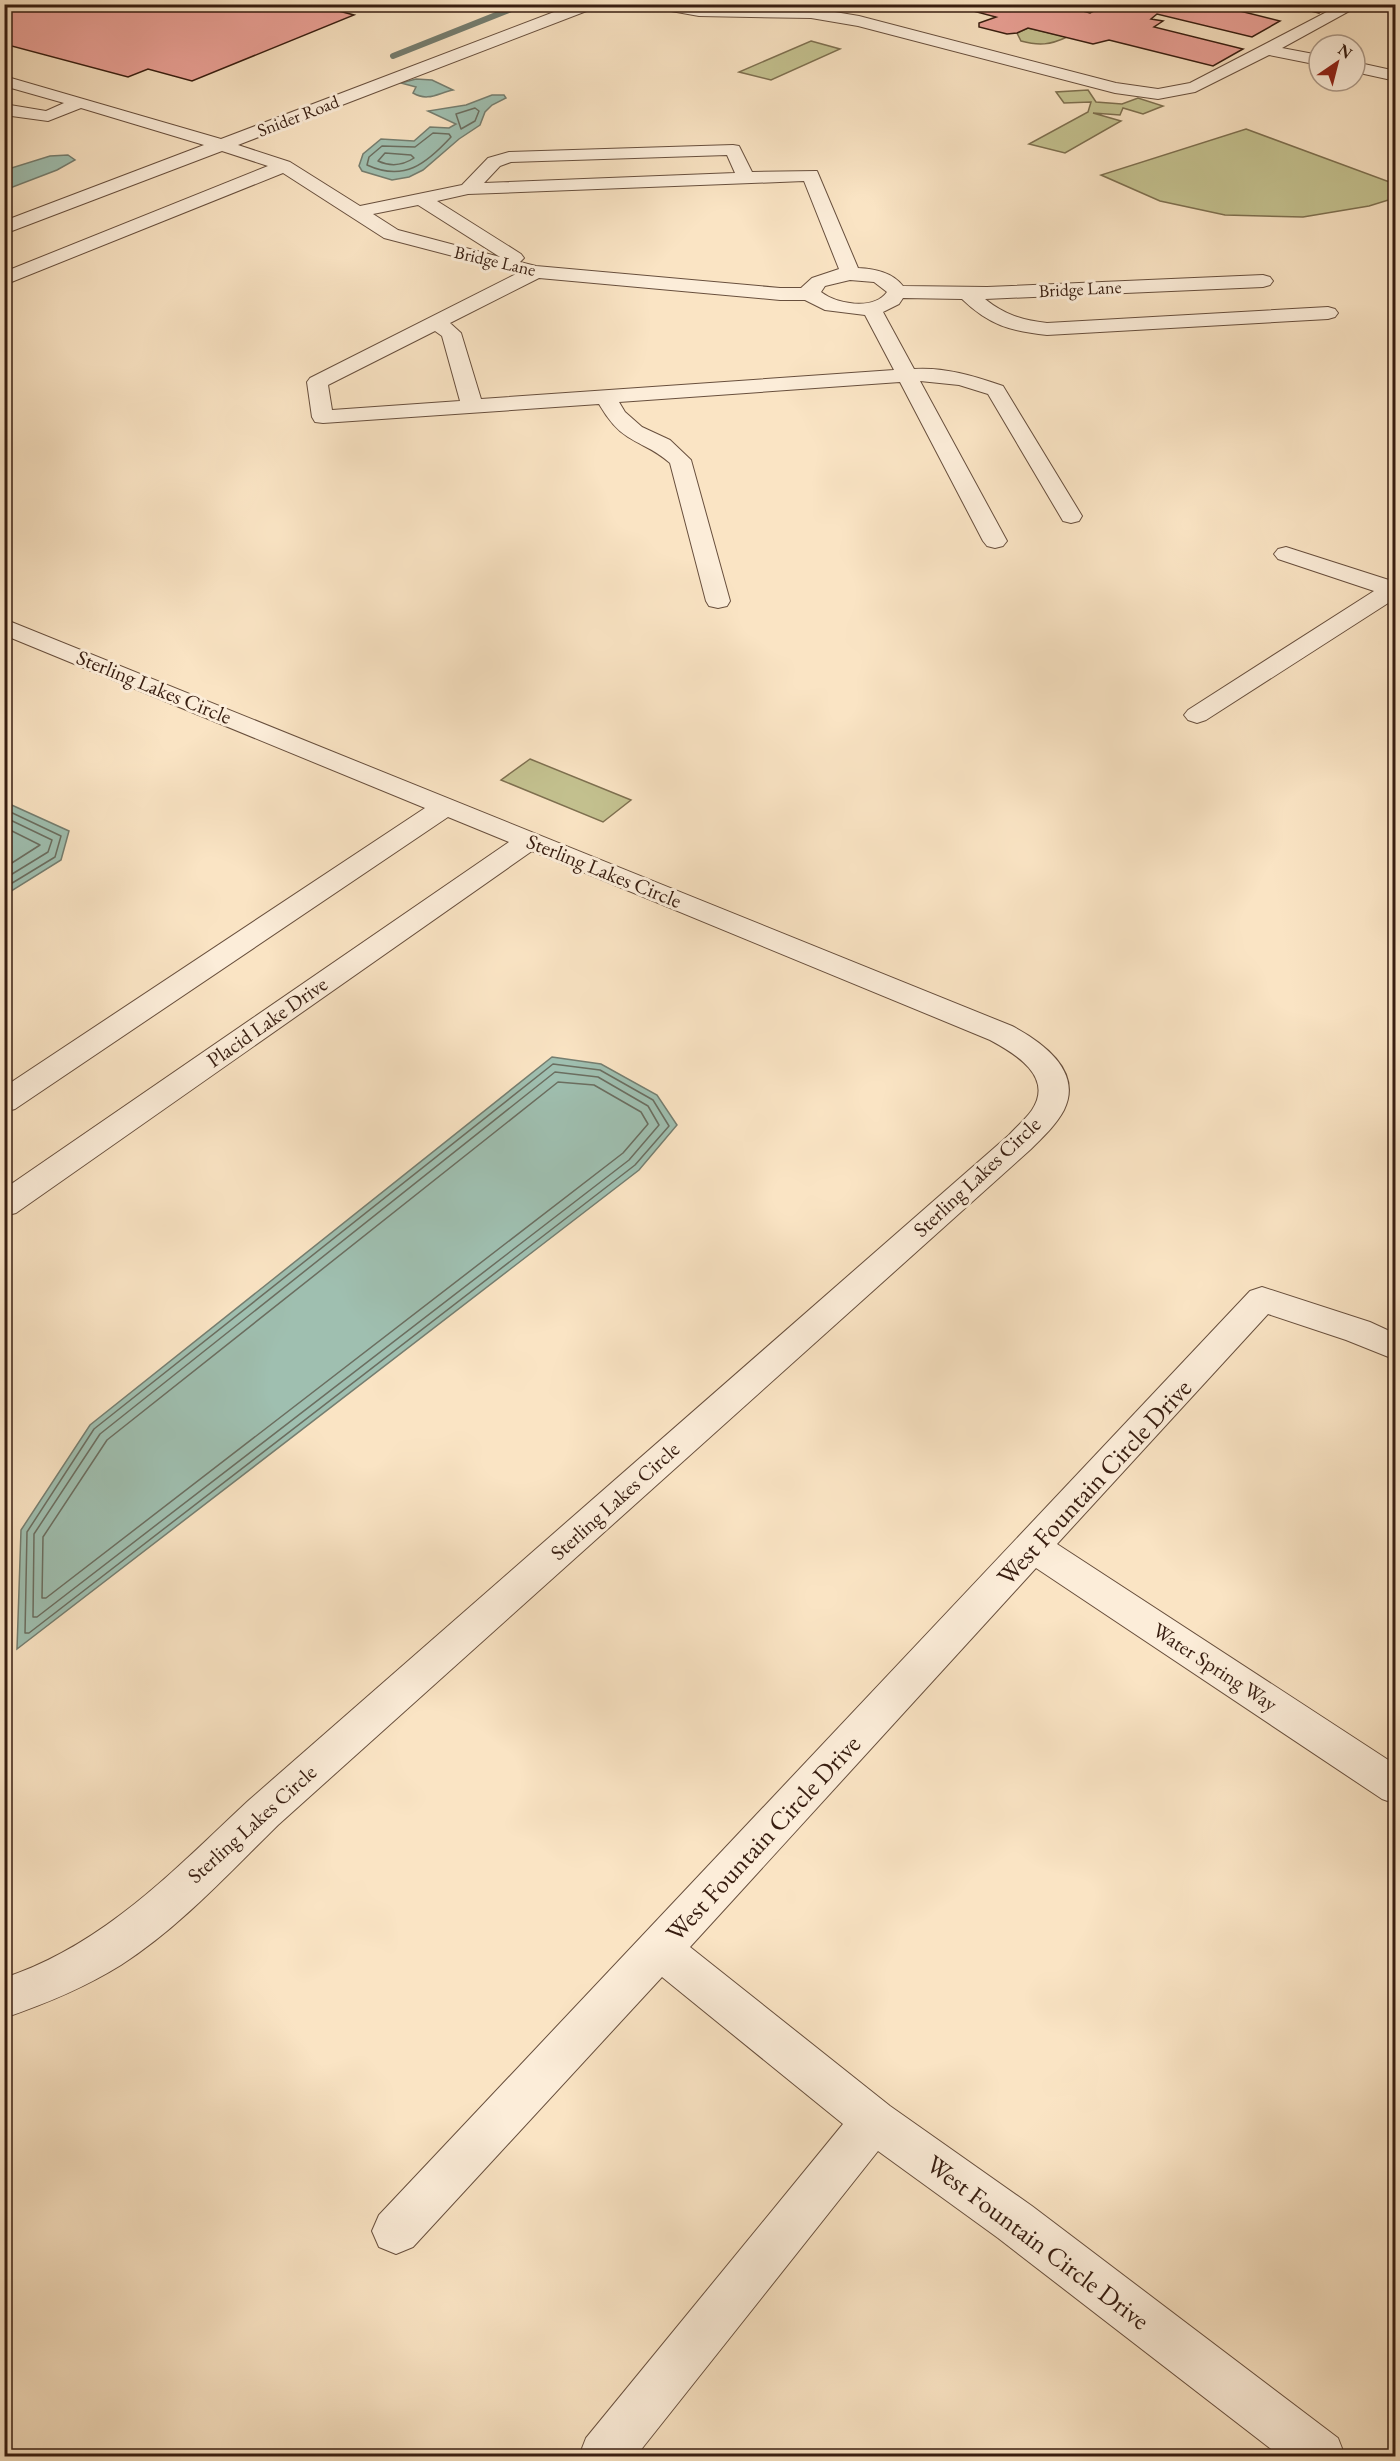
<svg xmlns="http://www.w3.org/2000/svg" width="1400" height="2461" viewBox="0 0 1400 2461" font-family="'EB Garamond',serif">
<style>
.green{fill:#c4c290;stroke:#7e7050;stroke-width:1.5}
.water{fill:#9fbfb0;stroke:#757e70;stroke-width:1.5}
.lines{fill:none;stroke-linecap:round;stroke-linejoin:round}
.shore{stroke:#6b6e60;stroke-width:1.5}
.stream{stroke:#757e70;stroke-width:6}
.building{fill:#eca298;stroke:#371d10;stroke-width:1.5}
.minor-casing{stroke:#684f3d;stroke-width:2}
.minor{fill:#fcedd9;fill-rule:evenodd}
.labels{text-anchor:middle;stroke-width:6;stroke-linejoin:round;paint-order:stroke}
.far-street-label{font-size:18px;fill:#371d10;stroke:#fcedd9}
.street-label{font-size:21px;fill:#371d10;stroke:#fcedd9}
.near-street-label{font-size:26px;fill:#371d10;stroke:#fcedd9}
</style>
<rect width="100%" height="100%" fill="#fae4c4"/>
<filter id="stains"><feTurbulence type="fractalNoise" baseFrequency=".00333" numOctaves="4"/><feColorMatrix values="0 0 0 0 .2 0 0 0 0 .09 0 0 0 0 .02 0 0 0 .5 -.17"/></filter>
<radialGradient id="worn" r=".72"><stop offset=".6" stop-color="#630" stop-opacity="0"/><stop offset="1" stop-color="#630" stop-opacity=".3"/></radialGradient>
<g class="green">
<path d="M1028,28L1067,37C1050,45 1039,46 1021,41L1017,33Z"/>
<polygon points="811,41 840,49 771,80 739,72"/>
<polygon points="1088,90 1096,102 1122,104 1138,98 1163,106 1143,114 1123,108 1120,115 1093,113 1121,121 1065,153 1029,144 1088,112 1091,102 1064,103 1056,92"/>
<polygon points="1246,129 1395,184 1395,198 1369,206 1303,217 1225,215 1160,201 1101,175"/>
<polygon points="530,759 631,800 603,822 501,780"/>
</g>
<g class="water">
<path d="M416,79L432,80L453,90C438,93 428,102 413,93L416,87L401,83Z"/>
<polygon points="492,95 504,95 506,98 492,105 485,112 480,125 459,139 423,170 409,177 392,180 362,171 359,166 363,154 381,139 414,141 430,127 449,128 456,124 428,111 466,105"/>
<polygon points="68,155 75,160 57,170 5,190 5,170 50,156"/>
<polygon points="5,802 69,831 61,860 5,895"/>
<polygon points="552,1057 601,1064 657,1095 677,1125 639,1170 17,1649 21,1530 90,1425"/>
</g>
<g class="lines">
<g class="shore">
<polygon points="475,108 479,111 475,121 461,129 456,114"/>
<path d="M433,133L449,134L451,137C426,164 404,182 367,165L369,157L382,146L415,147Z"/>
<path d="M385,153L411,155L414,158C402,166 391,167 378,161Z"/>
<polyline points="4,809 61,836 55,857 4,888"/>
<polyline points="4,817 52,840 48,852 4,879"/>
<polyline points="4,827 40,845 4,868"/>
<polygon points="553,1064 600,1070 653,1100 669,1126 635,1165 29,1633 25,1633 27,1532 94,1429"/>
<polygon points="555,1072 598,1077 648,1106 659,1125 629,1160 37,1617 33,1617 34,1534 100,1434"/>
<polygon points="558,1082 594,1085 641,1112 648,1124 623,1153 46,1598 42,1598 43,1537 107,1440"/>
</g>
<polyline class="stream" points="393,56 524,4"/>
</g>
<g class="building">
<polygon points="4,4 312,4 354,15 192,81 148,69 128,77 4,44"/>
<polygon points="947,4 1057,4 1090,13 1108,4 1212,4 1280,21 1252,37 1157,14 1151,19 1163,21 1154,27 1243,49 1213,66 1109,40 1093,44 1028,28 1017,33 1007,34 979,27 979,23 996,17"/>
<polygon points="1280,4 1333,4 1319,13"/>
</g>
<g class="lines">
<g class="minor-casing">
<g id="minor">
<path d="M575,4H598L597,7L238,145L290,162L360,206L462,185L488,158L509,152L733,145L739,146L752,172L817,171L858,268C875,269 892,272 903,286L987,287L1263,275L1270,277L1273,281L1270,285L1263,287L985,299C1005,315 1022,320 1047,323L1328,307L1335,309L1338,313L1335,317L1328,319L1047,335C1010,331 989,325 962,299L903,298L899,304L883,312L914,369C945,367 974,376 1003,386L1082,516L1079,521L1071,523L1063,521L988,394L959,385L920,381L1007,541L1003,546L995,548L987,546L983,541L900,382L619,402L625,412L642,427L670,440L691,460L730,601L727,606L718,608L709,606L706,601L670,463C654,449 644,447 628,437C615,429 606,416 599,404L323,423L315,422L312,417L307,382L310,378L518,273L384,238L283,173L4,285V272L268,166L222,151L4,234V221L204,145L81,108L48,121L4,115V104L46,111L64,103L4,86V76L221,139ZM727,155L735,173L484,183L500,166L511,162ZM804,181L839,269L812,278L801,288H780L536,266L520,262L524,258L521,254L437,201L468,194ZM418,205L500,257L398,230L373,214ZM539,278L780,300H805L825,310L865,315L894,370L481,399L461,333L450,323ZM850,280L874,282L887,292C873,311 837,304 821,292L825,286ZM435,331L442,336L460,401L332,410L328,385Z"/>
<polygon points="653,4 811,8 859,16 1116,83 1158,89 1190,83 1342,4 1362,4 1282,48 1319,55 1319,65 1269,55 1195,92 1158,99 1115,93 858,26 811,18 699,16 660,9"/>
<polygon points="1355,62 1396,71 1396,81 1355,72"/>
<polygon points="1286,547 1392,581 1396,580 1396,598 1206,720 1197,723 1188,720 1184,715 1188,710 1374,591 1278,559 1274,554 1278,549"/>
<path d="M4,619L1012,1026C1042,1042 1083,1071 1064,1110C1056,1125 1043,1137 1031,1149L278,1825C228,1874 180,1927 121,1965C84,1988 45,2004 4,2018V1978C104,1945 174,1870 248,1801L1009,1135C1016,1127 1026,1119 1032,1110C1054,1077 1016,1054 990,1040L532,851L16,1213L4,1216V1189L509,842L448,817L15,1109L4,1112V1087L425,808L4,635Z"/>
<polygon points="1262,1287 1370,1322 1396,1334 1396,1360 1346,1340 1268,1314 1057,1544 1396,1765 1396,1804 1382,1799 1036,1568 690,1947 890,2106 1032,2206 1338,2438 1345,2456 1280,2456 998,2238 878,2151 636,2456 579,2456 586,2438 843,2124 662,1977 413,2247 396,2254 379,2247 372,2231 379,2215 1250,1291"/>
</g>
</g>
<use href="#minor" class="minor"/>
</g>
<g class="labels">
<g class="far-street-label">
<text transform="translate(298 116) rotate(-21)" y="6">Snider Road</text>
<text transform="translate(495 261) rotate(13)" y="6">Bridge Lane</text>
<text transform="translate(1080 289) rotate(-3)" y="6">Bridge Lane</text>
</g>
<g class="street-label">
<text transform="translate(154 687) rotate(22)" y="7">Sterling Lakes Circle</text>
<text transform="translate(604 871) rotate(22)" y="7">Sterling Lakes Circle</text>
<text transform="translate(267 1022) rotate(-35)" y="7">Placid Lake Drive</text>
<text transform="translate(977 1177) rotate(-43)" y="7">Sterling Lakes Circle</text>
<text transform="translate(615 1501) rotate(-42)" y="7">Sterling Lakes Circle</text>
<text transform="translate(1215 1667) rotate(33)" y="7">Water Spring Way</text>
<text transform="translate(252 1824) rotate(-42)" y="7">Sterling Lakes Circle</text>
</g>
<g class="near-street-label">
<text transform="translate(1094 1482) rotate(-47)" y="9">West Fountain Circle Drive</text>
<text transform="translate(763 1838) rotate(-47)" y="9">West Fountain Circle Drive</text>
<text transform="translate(1038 2242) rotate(37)" y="9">West Fountain Circle Drive</text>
</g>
</g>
<rect width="1400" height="2461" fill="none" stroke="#fae4c4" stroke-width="24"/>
<rect x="6" y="6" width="1388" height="2449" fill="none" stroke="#371d10" stroke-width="3"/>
<rect x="12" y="12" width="1376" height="2437" fill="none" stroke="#371d10" stroke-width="1.5"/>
<g transform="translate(1337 63) rotate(35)"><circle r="28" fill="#fcedd9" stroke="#ad9a89" stroke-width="1.5"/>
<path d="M0-4.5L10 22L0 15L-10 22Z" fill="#8f2418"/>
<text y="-9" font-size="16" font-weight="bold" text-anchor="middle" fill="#371d10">N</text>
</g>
<rect width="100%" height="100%" filter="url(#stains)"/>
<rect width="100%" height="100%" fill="url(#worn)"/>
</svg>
